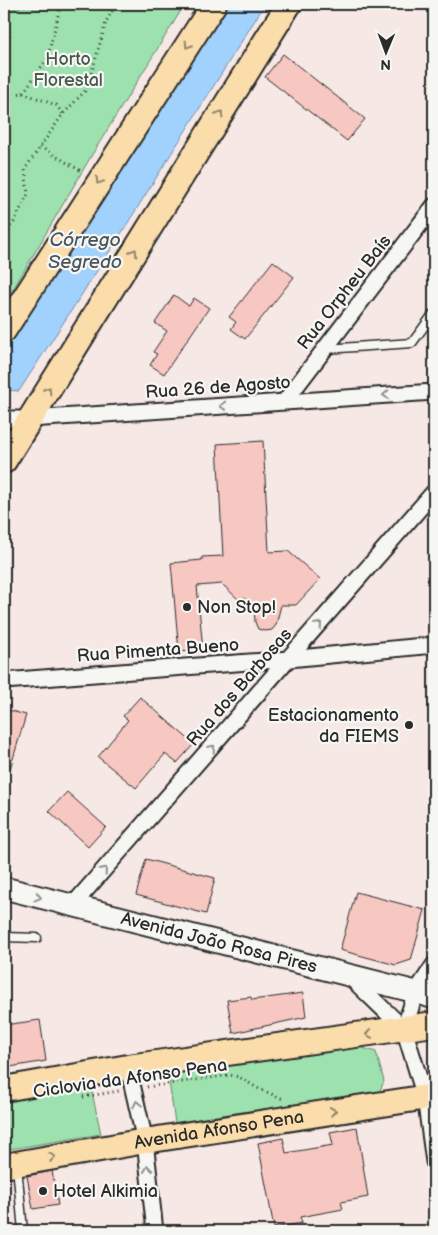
<svg xmlns="http://www.w3.org/2000/svg" width="438" height="1235" viewBox="0 0 438 1235" font-family="'Balsamiq Sans',sans-serif">
<style>
.green{fill:#9ce1ae;stroke:#64866c}
.water{fill:#a1d1fd;stroke:#728fa9}
.building{fill:#f7c7c2;stroke:#2b2b2b}
.lines{fill:none;stroke-linecap:round;stroke-linejoin:round}
.lane-casing{stroke:#2b2b2b;stroke-width:11}
.street-casing{stroke:#2b2b2b;stroke-width:19}
.secondary-casing{stroke:#2b2b2b;stroke-width:25}
.primary-casing{stroke:#2b2b2b;stroke-width:28}
.path{stroke:#2b2b2b;stroke-width:3;stroke-dasharray:1 4;stroke-linecap:butt}
.lane{stroke:#f6f6f2;stroke-width:8}
.street{stroke:#f6f6f2;stroke-width:15}
.secondary{stroke:#f6f6f2;stroke-width:21}
.primary{stroke:#faddab;stroke-width:24}
.oneway{stroke:#92846b}
.oneway2{stroke:#90908e}
.poi-dot{fill:#2b2b2b;stroke:#f6f6f2;stroke-width:2}
.labels{text-anchor:middle;stroke-width:4.5;stroke-linejoin:round;paint-order:stroke}
.park-label{font-size:18px;fill:#47584c;stroke:#f6f6f2}
.street-label{font-size:18px;fill:#2b2b2b;stroke:#f6f6f2}
.poi-label{font-size:18px;fill:#2b2b2b;stroke:#f6f6f2;text-anchor:start}
.water-label{font-size:19px;font-style:italic;fill:#485460;stroke:#f6f6f2}
</style>
<rect width="100%" height="100%" fill="#f6e8e4"/>
<filter id="ink" filterUnits="userSpaceOnUse"><feTurbulence type="fractalNoise" baseFrequency=".02" numOctaves="2"/><feDisplacementMap in="SourceGraphic" scale="10" xChannelSelector="R" yChannelSelector="G"/><feConvolveMatrix kernelMatrix="1 2 1 2 8 2 1 2 1" color-interpolation-filters="sRGB"/></filter>
<g filter="url(#ink)">
<g class="green">
<polygon points="4,4 185,4 93,153 4,305"/>
<polygon points="356,1046 376,1052 384,1081 380,1091 175,1123 168,1075"/>
<polygon points="91,1088 101,1134 4,1150 4,1101"/>
</g>
<polygon class="water" points="219,4 265,4 119,237 19,391 4,390 4,347 8,337"/>
<g class="building">
<polygon points="283,54 365,119 347,141 265,77"/>
<polygon points="273,261 294,277 245,339 231,329 236,322 229,317"/>
<polygon points="174,295 189,306 194,298 209,308 164,374 150,365 157,354 153,352 167,331 155,323"/>
<polygon points="263,441 269,552 288,551 320,579 296,605 281,605 276,625 272,630 265,631 258,629 255,622 254,606 244,598 239,600 222,584 197,586 203,650 179,652 171,563 202,560 202,557 223,556 217,444"/>
<polygon points="140,697 194,744 177,763 165,754 136,788 98,757 128,720 123,716"/>
<polygon points="4,709 26,715 7,779 4,778"/>
<polygon points="67,792 106,827 88,847 49,811"/>
<polygon points="146,859 215,878 206,914 136,895"/>
<polygon points="356,892 425,910 411,960 396,965 340,950"/>
<polygon points="303,993 306,1017 233,1033 227,1000 251,997 252,1000"/>
<polygon points="40,1020 46,1061 4,1068 4,1025"/>
<polygon points="357,1127 368,1197 341,1202 343,1209 300,1217 302,1223 274,1228 258,1143 283,1138 286,1153 333,1145 330,1132"/>
<polygon points="52,1171 58,1205 33,1209 27,1176"/>
</g>
<g class="lines">
<g class="lane-casing">
<g id="lane">
<polyline points="326,349 412,343 434,313"/>
<polyline points="4,937 37,938"/>
<polyline points="17,1166 23,1231"/>
</g>
</g>
<g class="street-casing">
<g id="street">
<polyline points="285,401 434,206"/>
<polyline points="4,419 30,419 434,392"/>
<polyline points="4,681 289,659 434,645"/>
<polyline points="72,906 434,492"/>
<polyline points="349,976 404,1029 425,1097 434,1162"/>
<polyline points="404,1029 416,992 434,965"/>
<polyline points="128,1067 145,1141 155,1231"/>
</g>
</g>
<g class="secondary-casing">
<g id="secondary">
<path id="s1" d="M4,888L416,992L434,998"/>
</g>
</g>
<g class="primary-casing">
<g id="primary">
<polyline points="4,330 214,4"/>
<polyline points="4,461 289,4"/>
<polyline points="4,1089 128,1067 434,1024"/>
<path id="s2" d="M4,1166L145,1141L434,1096"/>
</g>
</g>
<g class="path">
<polyline points="4,8 28,5 28,4"/>
<polyline points="4,41 10,41 6,8"/>
<polyline points="23,93 56,105 63,114"/>
<polyline points="4,95 23,93 47,59 61,4"/>
<polyline points="40,147 83,172"/>
<polyline points="4,234 14,222 28,194 25,169 63,114 87,89 106,22 116,4"/>
<polyline points="147,1087 230,1075 239,1077 259,1089 281,1098 285,1098"/>
<polyline points="83,1097 119,1091"/>
</g>
<use href="#lane" class="lane"/>
<use href="#street" class="street"/>
<use href="#secondary" class="secondary"/>
<use href="#primary" class="primary"/>
</g>
<defs><path id="oneway-chevron" d="M-2-3.5L2.5 0L-2 3.5" fill="none" stroke-width="1.6" stroke-linecap="round" stroke-linejoin="round" transform="scale(1.25)"/></defs>
<g class="oneway">
<use href="#oneway-chevron" transform="translate(188 45) rotate(123)"/>
<use href="#oneway-chevron" transform="translate(220 114) rotate(-58)"/>
<use href="#oneway-chevron" transform="translate(99 181) rotate(123)"/>
<use href="#oneway-chevron" transform="translate(134 252) rotate(-58)"/>
<use href="#oneway-chevron" transform="translate(48 390) rotate(-58)"/>
<use href="#oneway-chevron" transform="translate(369 1034) rotate(172)"/>
<use href="#oneway-chevron" transform="translate(333 1111) rotate(-9)"/>
<use href="#oneway-chevron" transform="translate(52 1157) rotate(-10)"/>
</g>
<g class="oneway2">
<use href="#oneway-chevron" transform="translate(386 395) rotate(177)"/>
<use href="#oneway-chevron" transform="translate(223 406) rotate(176)"/>
<use href="#oneway-chevron" transform="translate(319 625) rotate(-49)"/>
<use href="#oneway-chevron" transform="translate(212 748) rotate(-49)"/>
<use href="#oneway-chevron" transform="translate(104 870) rotate(-49)"/>
<use href="#oneway-chevron" transform="translate(38 897) rotate(15)"/>
<use href="#oneway-chevron" transform="translate(137 1104) rotate(-102)"/>
<use href="#oneway-chevron" transform="translate(148 1169) rotate(-96)"/>
</g>
</g>
<g class="poi-dot">
<circle cx="187" cy="607" r="5"/>
<circle cx="409" cy="725" r="5"/>
<circle cx="43" cy="1191" r="5"/>
</g>
<g class="labels">
<g class="park-label">
<text x="68" y="65">Horto<tspan x="68" dy="21">Florestal</tspan></text>
</g>
<g class="street-label">
<text transform="translate(344 292) rotate(-52)" y="6">Rua Orpheu Baís</text>
<text transform="translate(218 387) rotate(-4)" y="6">Rua 26 de Agosto</text>
<text transform="translate(158 650) rotate(-4)" y="6">Rua Pimenta Bueno</text>
<text transform="translate(239 687) rotate(-49)" y="6">Rua dos Barbosas</text>
<text dy="6" stroke="none"><textPath href="#s1" startOffset="222">Avenida João Rosa Pires</textPath></text>
<text transform="translate(130 1078) rotate(-8)" y="6">Ciclovia da Afonso Pena</text>
<text dy="6" stroke="none"><textPath href="#s2" startOffset="218">Avenida Afonso Pena</textPath></text>
</g>
<g class="poi-label">
<text x="197" y="613">Non Stop!</text>
<text x="399" y="721" text-anchor="end">Estacionamento<tspan x="399" dy="21">da FIEMS</tspan></text>
<text x="53" y="1197">Hotel Alkimia</text>
</g>
<g class="water-label">
<text x="85" y="246">Córrego<tspan x="85" dy="22">Segredo</tspan></text>
</g>
</g>
<rect width="438" height="1235" fill="none" stroke="#f6f6f2" stroke-width="20"/>
<rect x="10" y="10" width="418" height="1215" fill="none" stroke="#2b2b2b" stroke-width="2" filter="url(#ink)"/>
<g transform="translate(386 52) rotate(181)" stroke="#f6f6f2" stroke-width="4" paint-order="stroke">
<path d="M0-4L9 19L0 12L-9 19Z" fill="#2b2b2b"/>
<text y="-8" font-size="14" font-weight="bold" text-anchor="middle" fill="#2b2b2b">N</text>
</g>
</svg>
